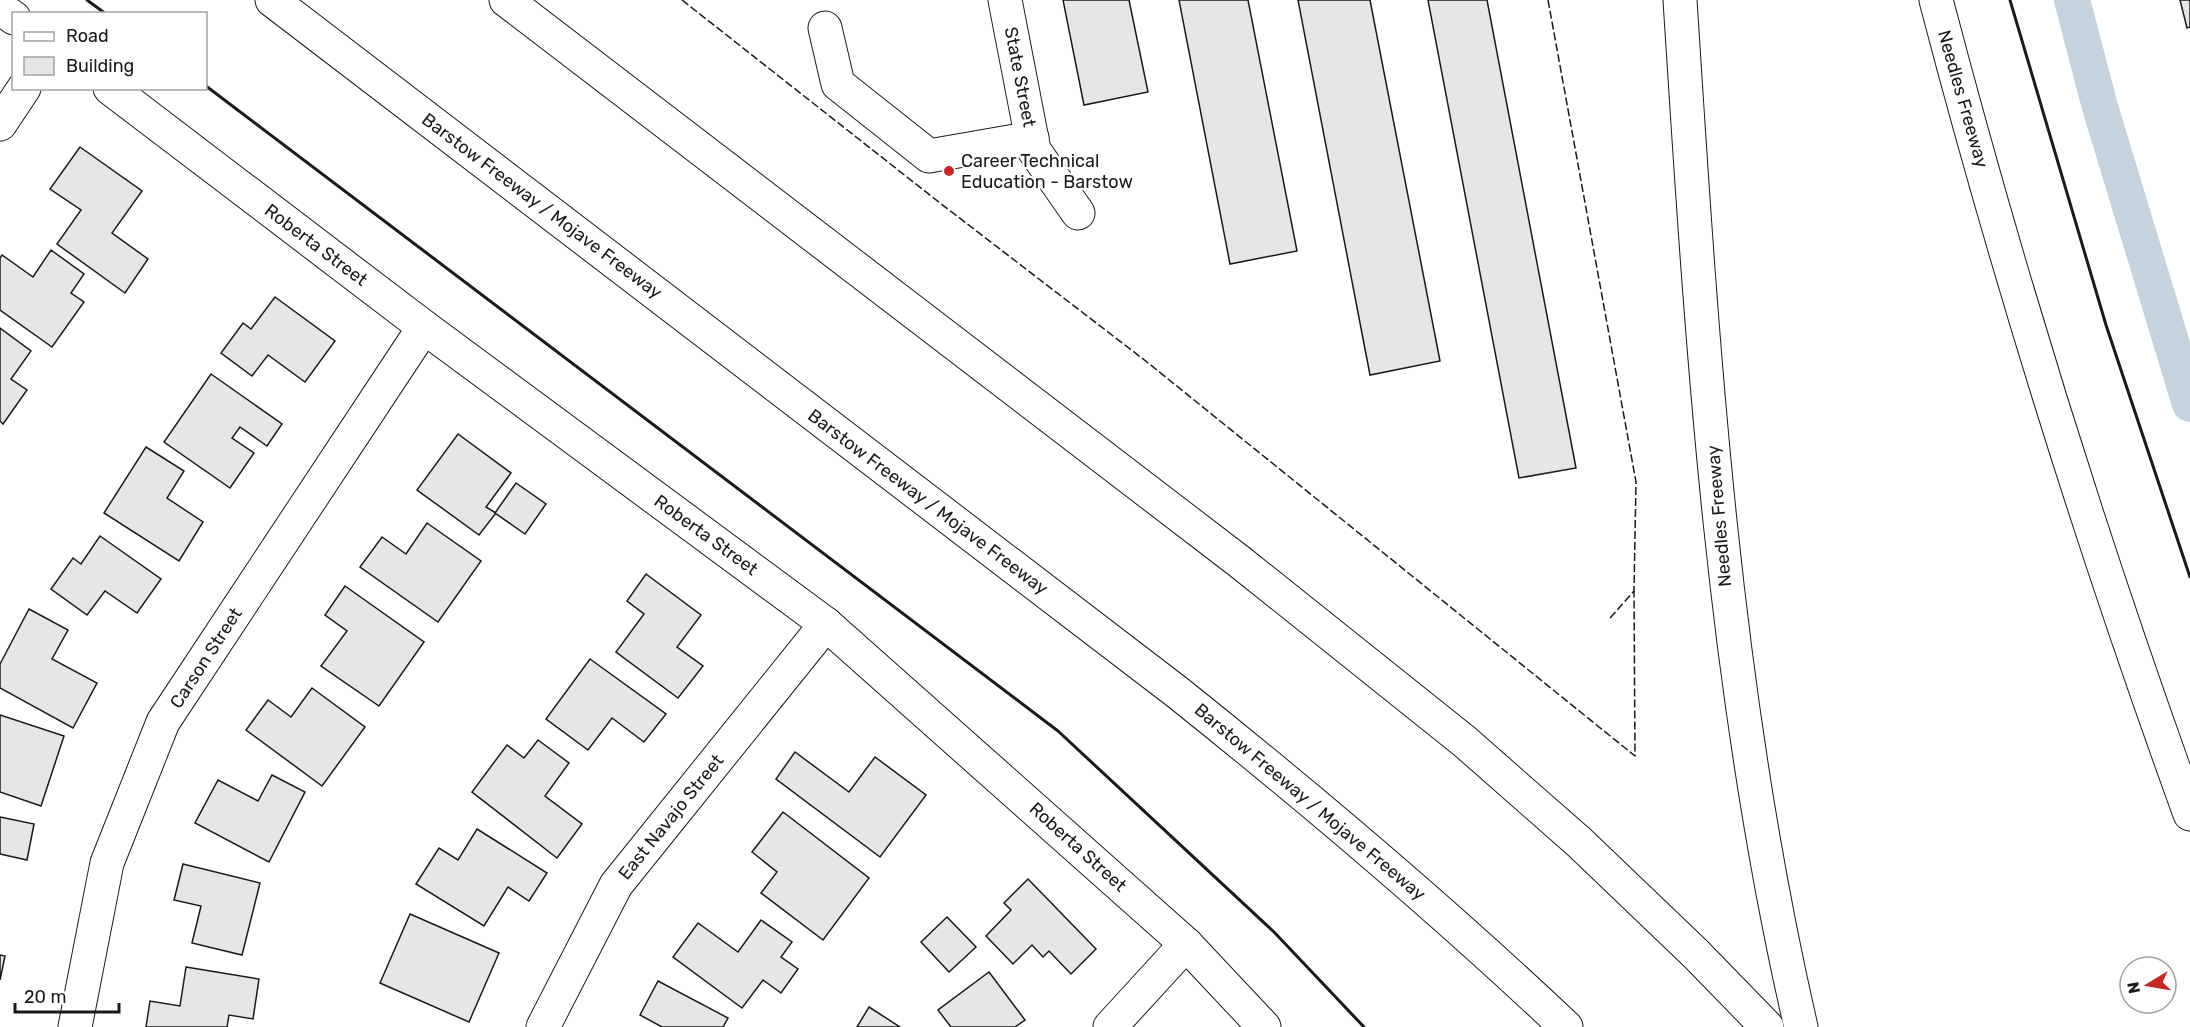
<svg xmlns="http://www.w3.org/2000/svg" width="2190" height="1027" viewBox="0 0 2190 1027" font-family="Rubik,sans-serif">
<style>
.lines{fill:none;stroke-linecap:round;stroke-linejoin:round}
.canal{stroke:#c6d2dc;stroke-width:36}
.building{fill:#e6e6e6;stroke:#1a1a1a;stroke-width:1.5}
.minor-casing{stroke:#1a1a1a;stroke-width:35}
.highway-casing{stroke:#1a1a1a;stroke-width:35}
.minor{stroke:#fff;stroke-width:33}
.highway{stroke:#fff;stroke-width:33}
.fence{stroke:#1a1a1a;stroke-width:1.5;stroke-dasharray:8 3;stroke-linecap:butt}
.wall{stroke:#1a1a1a;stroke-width:3}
.poi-dot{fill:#c62828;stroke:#fff;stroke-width:2}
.labels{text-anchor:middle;stroke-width:4.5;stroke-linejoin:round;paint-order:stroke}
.street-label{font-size:18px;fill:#1a1a1a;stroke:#fff}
.poi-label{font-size:18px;fill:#1a1a1a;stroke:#fff;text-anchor:start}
</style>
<rect width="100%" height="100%" fill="#fff"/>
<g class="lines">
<polyline class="canal" points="2072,0 2100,107 2190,404"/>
</g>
<g class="building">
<polygon points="1063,0 1129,0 1148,92 1084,105"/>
<polygon points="1179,0 1248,0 1297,251 1230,264"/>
<polygon points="1298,0 1370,0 1440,361 1370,375"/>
<polygon points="1428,0 1487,0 1576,468 1519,478"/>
<polygon points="2180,0 2190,0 2190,27 2187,28"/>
<polygon points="80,147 142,191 112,233 148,259 125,293 57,244 81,210 50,189"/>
<polygon points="51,250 84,274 71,293 84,302 52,347 0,310 0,258 2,255 33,277"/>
<polygon points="275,297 335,341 305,382 268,355 252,376 221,353 243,323 251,329"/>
<polygon points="0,328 31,351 11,379 27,390 3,424 0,421"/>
<polygon points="211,374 282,424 267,446 240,427 232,438 254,453 230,488 164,442"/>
<polygon points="458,434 511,473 486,507 496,513 479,535 417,490"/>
<polygon points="146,447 184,471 167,498 203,522 179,561 104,513"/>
<polygon points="516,483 546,504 525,534 495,513"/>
<polygon points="427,523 481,561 438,622 360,567 382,537 406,554"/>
<polygon points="100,536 161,579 137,613 105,591 87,615 51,589 73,558 81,564"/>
<polygon points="646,574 701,615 677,647 703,666 678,698 616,652 644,614 627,601"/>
<polygon points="345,586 424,642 379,706 321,666 347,631 325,615"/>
<polygon points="29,609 68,630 52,659 97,683 73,728 0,688 0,664"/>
<polygon points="590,659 666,714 644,742 612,718 588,750 546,719"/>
<polygon points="312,688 365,727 322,786 246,730 268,700 291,717"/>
<polygon points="0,715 64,736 41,806 0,792"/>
<polygon points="538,740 569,763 545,796 582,824 557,858 472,792 507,745 524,758"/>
<polygon points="795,752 849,792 875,757 926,795 880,857 776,779"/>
<polygon points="272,775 305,792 269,862 195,823 218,780 258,801"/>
<polygon points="783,812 869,878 823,940 761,893 777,872 752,852"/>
<polygon points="0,817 34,824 27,860 0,854"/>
<polygon points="477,829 547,873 529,901 508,887 484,926 416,884 439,848 458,860"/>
<polygon points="183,864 260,883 242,955 192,943 201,906 174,900"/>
<polygon points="1028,879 1096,949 1071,974 1049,951 1043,957 1032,945 1013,964 986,936 1011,910 1004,903"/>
<polygon points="410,914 499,953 469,1022 380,983"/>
<polygon points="947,917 976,947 949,972 921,942"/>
<polygon points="761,920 792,942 781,957 798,969 781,993 763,980 742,1008 673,957 698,923 738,952"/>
<polygon points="0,955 5,956 0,980"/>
<polygon points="186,967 259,979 253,1019 229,1015 227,1027 146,1027 150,1001 180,1006"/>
<polygon points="989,972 1025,1020 1015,1027 951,1027 938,1010"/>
<polygon points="658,981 728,1018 723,1027 662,1027 640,1015"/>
<polygon points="869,1007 900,1027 857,1027"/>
</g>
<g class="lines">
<g class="minor-casing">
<g id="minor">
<polyline points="1005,0 1034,150 1078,213"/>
<polyline points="0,8 14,18"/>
<polyline points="825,28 838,84 929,156 1032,138"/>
<polyline points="110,88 424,327 826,624 1186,944 1264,1027"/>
<polyline points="0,124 24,88"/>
<polyline points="75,1027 107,863 163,722 424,327"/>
<polyline points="543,1027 616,885 826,624"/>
<polyline points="1110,1027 1186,944"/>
</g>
</g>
<g class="highway-casing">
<g id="highway">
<path d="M272,0L1177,692C1311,799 1441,909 1566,1027"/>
<polyline points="506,0 1240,562 1464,741 1579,842 1696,954 1767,1027"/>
<path d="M1680,0C1702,344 1723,690 1801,1027"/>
<path d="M1936,0C2008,275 2093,547 2190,814"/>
</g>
</g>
<use href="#minor" class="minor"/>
<use href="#highway" class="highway"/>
<g class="fence">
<polyline points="682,0 940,203 1147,362 1635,756 1634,591"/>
<polyline points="1548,0 1636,482 1634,591 1610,618"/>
</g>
<g class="wall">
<polyline points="87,0 106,14"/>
<polyline points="2010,0 2106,325 2190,577"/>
<polyline points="206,86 1058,731 1274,932 1364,1027"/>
</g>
</g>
<circle class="poi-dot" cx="949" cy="171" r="6"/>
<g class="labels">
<g class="street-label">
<text transform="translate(1020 77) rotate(79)" y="6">State Street</text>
<text transform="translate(1963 99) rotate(74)" y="6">Needles Freeway</text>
<text transform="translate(542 206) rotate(37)" y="6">Barstow Freeway / Mojave Freeway</text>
<text transform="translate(316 245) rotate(37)" y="6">Roberta Street</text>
<text transform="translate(928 502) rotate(37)" y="6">Barstow Freeway / Mojave Freeway</text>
<text transform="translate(1719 516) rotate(-95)" y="6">Needles Freeway</text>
<text transform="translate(706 535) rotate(36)" y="6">Roberta Street</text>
<text transform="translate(206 658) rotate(-57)" y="6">Carson Street</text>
<text transform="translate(1310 802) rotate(40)" y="6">Barstow Freeway / Mojave Freeway</text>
<text transform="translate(671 817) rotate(-51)" y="6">East Navajo Street</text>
<text transform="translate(1078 847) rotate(42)" y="6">Roberta Street</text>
</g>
<g class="poi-label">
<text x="961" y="167">Career Technical<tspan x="961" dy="21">Education - Barstow</tspan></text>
</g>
</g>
<rect x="12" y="12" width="195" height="78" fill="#ffffff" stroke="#a3a3a3" stroke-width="1.5"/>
<rect x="24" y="32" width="30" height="9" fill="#ffffff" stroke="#a3a3a3" stroke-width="1.5"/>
<text x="66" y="42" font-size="18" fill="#1a1a1a">Road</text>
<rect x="24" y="57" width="30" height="18" fill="#e6e6e6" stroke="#a3a3a3" stroke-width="1.5"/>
<text x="66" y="72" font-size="18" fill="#1a1a1a">Building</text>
<g transform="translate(2148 985) rotate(259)"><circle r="28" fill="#ffffff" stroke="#a3a3a3" stroke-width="1.5"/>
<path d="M0-4.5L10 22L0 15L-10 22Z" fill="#c62828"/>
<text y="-9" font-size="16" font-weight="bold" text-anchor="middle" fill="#1a1a1a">N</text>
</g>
<path d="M15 1003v9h104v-9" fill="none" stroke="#1a1a1a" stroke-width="3"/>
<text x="24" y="1003" font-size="18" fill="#1a1a1a" stroke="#ffffff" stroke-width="4.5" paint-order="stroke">20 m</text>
</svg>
